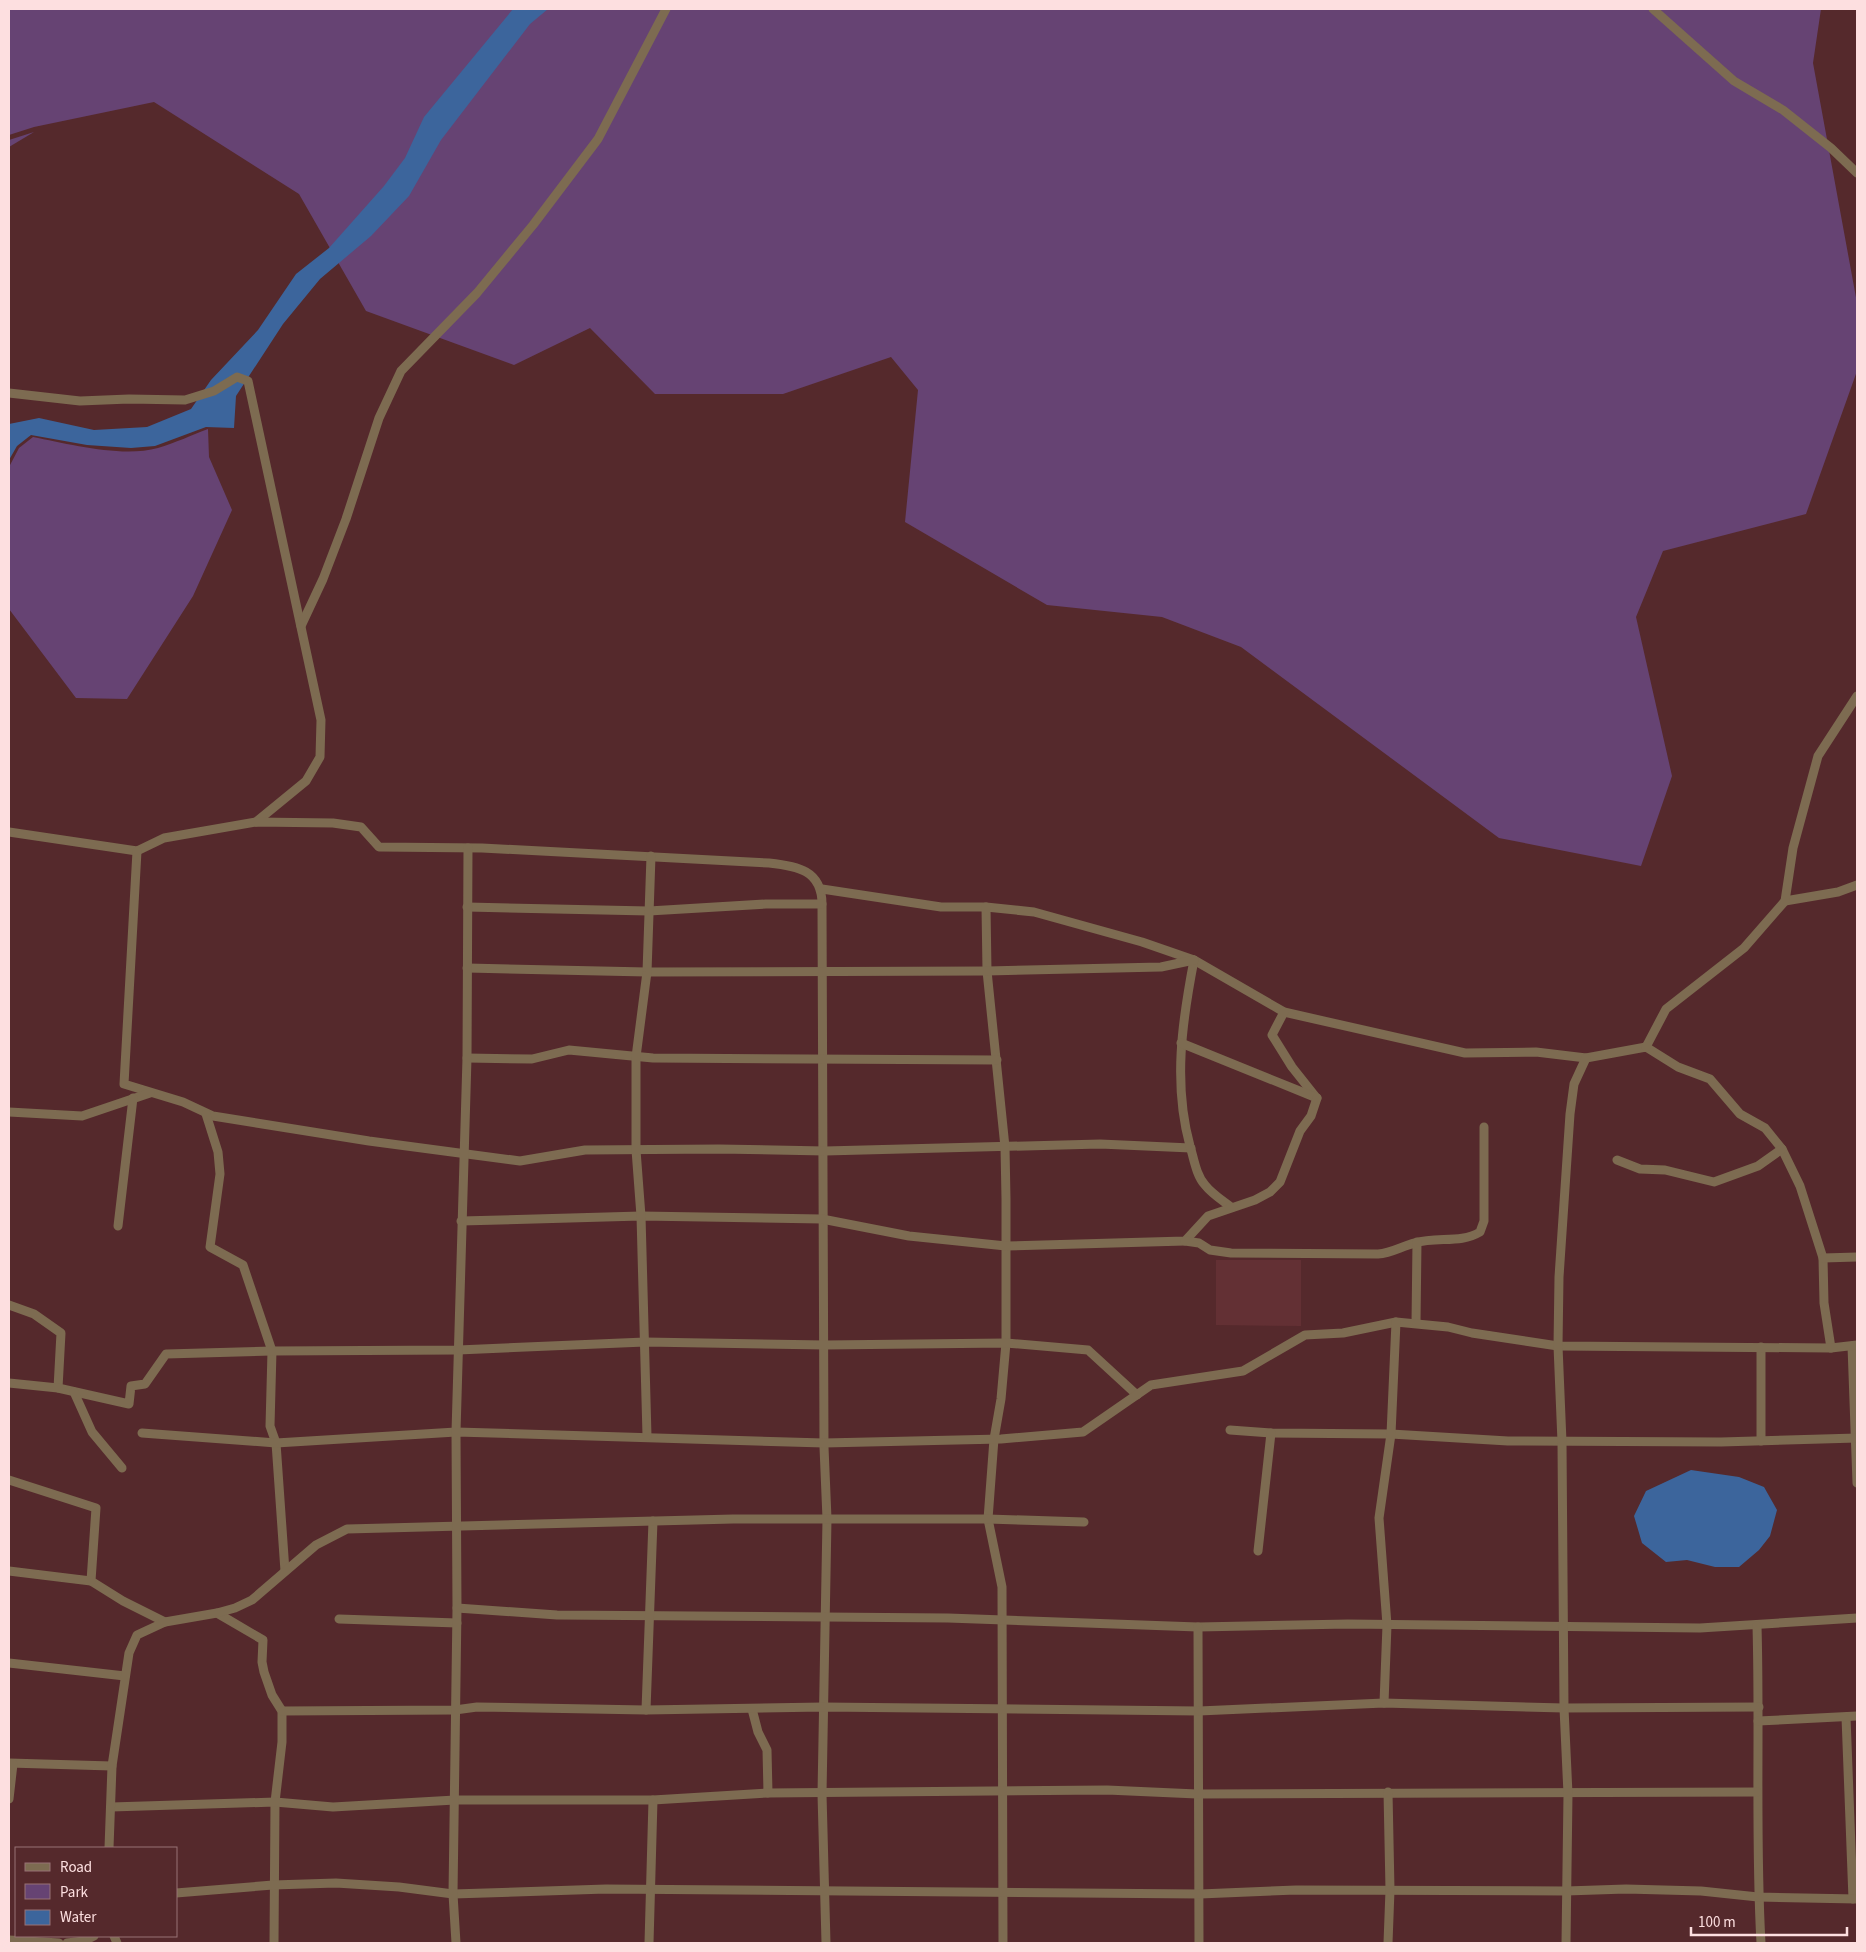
<svg xmlns="http://www.w3.org/2000/svg" width="1866" height="1952" viewBox="0 0 1866 1952" font-family="'Source Sans 3',sans-serif">
<style>
.built{fill:#633034}
.green{fill:#664373}
.water{fill:#3c659c}
.lines{fill:none;stroke-linecap:round;stroke-linejoin:round}
.street{stroke:#7d6b51;stroke-width:9}
</style>
<rect width="100%" height="100%" fill="#55292c"/>
<polygon class="built" points="1216,1260 1301,1260 1301,1326 1216,1325"/>
<g class="green">
<polygon points="9,9 1821,9 1813,63 1857,303 1857,371 1806,514 1663,551 1636,617 1672,776 1641,866 1499,838 1241,647 1162,617 1047,605 905,522 918,390 891,357 783,394 655,394 590,328 514,365 366,311 299,194 154,102 34,127 9,135"/>
<polygon points="34,132 9,147 9,140"/>
<path d="M208,429L209,457L232,510L193,596L127,699L76,698L9,609V467L19,448L33,437C69,444 122,458 158,448C175,443 192,435 208,429Z"/>
</g>
<g class="water">
<polygon points="513,9 548,9 530,24 441,140 409,196 371,236 320,279 283,324 236,396 234,428 206,427 155,446 131,448 87,445 31,435 17,446 9,460 9,424 39,418 94,430 147,427 191,409 211,380 258,330 296,274 329,248 384,186 405,158 424,117"/>
<polygon points="1691,1470 1739,1477 1764,1487 1777,1510 1770,1536 1759,1550 1739,1567 1715,1567 1687,1560 1666,1562 1642,1543 1634,1516 1646,1491"/>
</g>
<g class="lines">
<g class="street">
<polyline points="1653,9 1734,81 1783,110 1831,148 1857,173"/>
<polyline points="9,393 80,401 129,399 185,400 214,391 237,377 248,381 321,720 320,757 306,781 256,822"/>
<polyline points="301,626 323,579 346,519 379,418 401,371 477,293 533,225 598,139 666,9"/>
<path d="M9,832L137,851L164,838L256,822L333,823L361,827L379,847L482,848L769,863C797,866 822,870 822,904L824,1447L827,1519L822,1794L826,1943"/>
<polyline points="137,851 124,1084 183,1102 213,1116 369,1141 520,1161 585,1150 719,1149 825,1151 1100,1144 1191,1148"/>
<polyline points="822,889 941,907 986,907 1034,912 1142,942 1194,960 1284,1012 1465,1053 1536,1052 1586,1058 1646,1047 1678,1067 1710,1079 1740,1114 1765,1128 1782,1149 1800,1186 1823,1258 1824,1303 1831,1348"/>
<polyline points="1785,901 1838,892 1857,885"/>
<polyline points="467,907 649,911 766,904 822,904"/>
<polyline points="986,907 987,971 1005,1147 1006,1199 1006,1343 1001,1399 994,1439 988,1519 1002,1587 1003,1943"/>
<path d="M1194,960C1182,1022 1173,1084 1190,1146C1194,1159 1196,1175 1205,1185C1212,1194 1222,1200 1231,1207"/>
<polyline points="467,968 647,972 987,971 1161,967 1194,960"/>
<polyline points="1284,1012 1272,1035 1292,1067 1315,1096"/>
<polyline points="1181,1043 1317,1098"/>
<polyline points="1646,1047 1666,1009 1744,948 1785,901 1793,848 1818,756 1857,696"/>
<polyline points="467,1058 532,1059 569,1050 653,1058 997,1060"/>
<polyline points="9,1112 82,1116 150,1093"/>
<polyline points="206,1114 218,1152 220,1174 210,1247 243,1265 272,1351 270,1426 276,1443 285,1571"/>
<polyline points="1617,1160 1640,1169 1665,1170 1714,1182 1758,1166 1782,1149"/>
<polyline points="461,1221 641,1216 822,1219 909,1236 1006,1246 1185,1241 1208,1216 1255,1200 1270,1192 1280,1182 1300,1131 1311,1116 1317,1098"/>
<polyline points="118,1226 133,1098"/>
<path d="M1185,1241L1199,1243L1210,1250L1231,1253L1378,1254C1392,1253 1402,1246 1415,1243C1437,1236 1460,1244 1480,1232L1484,1221V1127"/>
<polyline points="1823,1258 1857,1257"/>
<polyline points="9,1305 34,1314 61,1333 58,1388"/>
<polyline points="1416,1323 1417,1242"/>
<polyline points="1852,1346 1857,1483"/>
<polyline points="1761,1347 1761,1441"/>
<polyline points="9,1383 58,1388 129,1404 131,1386 145,1384 166,1354 272,1351 458,1350 645,1342 825,1345 1006,1343 1088,1350 1137,1395"/>
<polyline points="74,1392 92,1432 122,1468"/>
<polyline points="1230,1430 1271,1433 1391,1434 1508,1441 1721,1442 1857,1438"/>
<polyline points="142,1433 276,1443 456,1432 824,1443 1001,1439 1083,1432 1151,1385 1243,1371 1305,1335 1343,1333 1396,1322 1448,1327 1472,1333 1558,1346 1831,1348 1857,1345"/>
<polyline points="647,1436 641,1216 636,1150 636,1057 647,972 651,856"/>
<polyline points="9,1480 96,1508 91,1581 123,1601 165,1622"/>
<polyline points="1258,1551 1271,1433"/>
<polyline points="9,1571 91,1581"/>
<polyline points="457,1608 557,1615 948,1618 1198,1627 1348,1624 1700,1628 1857,1618"/>
<polyline points="217,1613 263,1640 262,1662 264,1672 272,1695 282,1711 282,1742 275,1802 274,1943"/>
<polyline points="339,1619 457,1623"/>
<path d="M1757,1626C1760,1731 1755,1837 1761,1943"/>
<polyline points="1198,1627 1199,1943"/>
<polyline points="9,1663 125,1676"/>
<polyline points="1384,1703 1387,1625 1379,1518 1391,1434 1396,1322"/>
<polyline points="752,1709 758,1732 767,1750 768,1793"/>
<polyline points="646,1710 653,1521"/>
<polyline points="282,1711 455,1710 477,1707 646,1710 823,1707 1199,1711 1384,1703 1564,1708 1759,1707"/>
<polyline points="1846,1717 1853,1899"/>
<polyline points="1758,1721 1857,1716"/>
<polyline points="9,1763 112,1766"/>
<polyline points="9,1799 13,1764"/>
<polyline points="111,1807 275,1802 333,1807 455,1800 653,1800 768,1793 1107,1790 1197,1794 1757,1792"/>
<polyline points="109,1848 112,1766 129,1653 137,1635 165,1622 217,1613 235,1608 252,1600 316,1545 347,1529 733,1519 988,1519 1084,1522"/>
<polyline points="176,1893 273,1885 336,1883 399,1887 453,1894 606,1889 1200,1894 1296,1890 1566,1891 1626,1889 1701,1891 1758,1897 1857,1899"/>
<polyline points="114,1936 117,1943"/>
<polyline points="9,1940 59,1943"/>
<polyline points="67,1943 84,1941 94,1936"/>
<polyline points="456,1943 453,1894 457,1608 456,1432 467,1058 468,848"/>
<polyline points="649,1943 653,1800"/>
<polyline points="1388,1943 1390,1890 1388,1792"/>
<polyline points="1566,1943 1568,1794 1564,1708 1562,1442 1558,1346 1559,1277 1570,1114 1574,1084 1586,1058"/>
</g>
</g>
<rect width="1866" height="1952" fill="none" stroke="#fddfe0" stroke-width="20"/>
<rect x="15" y="1847" width="162" height="90" fill="#55292c" stroke="#987274"/>
<rect x="25" y="1863" width="25" height="8" fill="#7d6b51" stroke="#987274"/>
<text x="60" y="1872" font-size="15" fill="#fddfe0">Road</text>
<rect x="25" y="1884" width="25" height="15" fill="#664373" stroke="#987274"/>
<text x="60" y="1897" font-size="15" fill="#fddfe0">Park</text>
<rect x="25" y="1910" width="25" height="15" fill="#3c659c" stroke="#987274"/>
<text x="60" y="1922" font-size="15" fill="#fddfe0">Water</text>
<path d="M1691 1927v8h156v-8" fill="none" stroke="#fddfe0" stroke-width="2.5"/>
<text x="1698" y="1927" font-size="15" fill="#fddfe0" stroke="#55292c" stroke-width="4" paint-order="stroke">100 m</text>
</svg>
